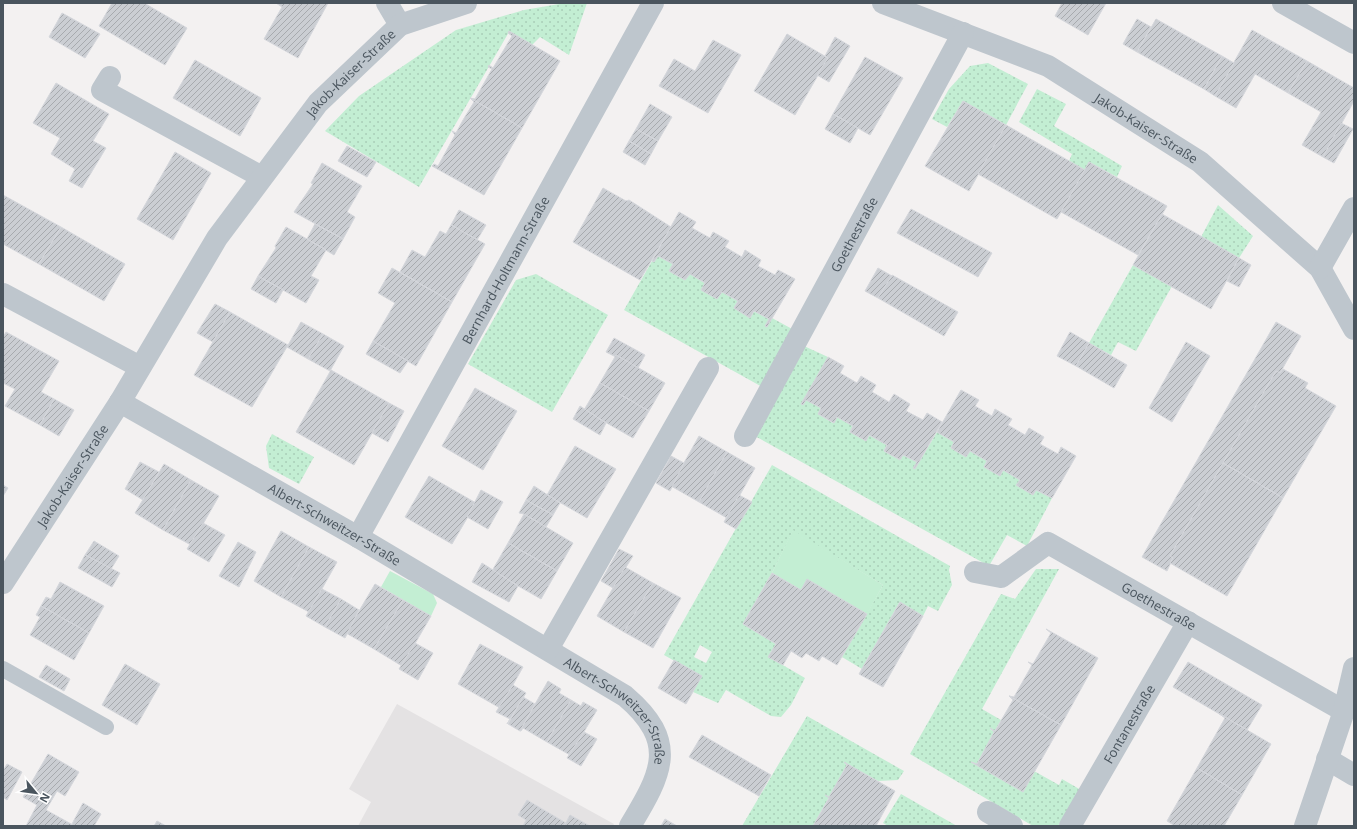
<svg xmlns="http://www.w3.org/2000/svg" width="1357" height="829" viewBox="0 0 1357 829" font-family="'Open Sans',sans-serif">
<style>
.education{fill:#e4e2e3}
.grass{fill:url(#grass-dots);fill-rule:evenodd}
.garden{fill:#c3eed3}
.building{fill:url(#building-hatch);stroke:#d5d7dc}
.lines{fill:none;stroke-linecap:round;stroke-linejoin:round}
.lane{stroke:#bec6cd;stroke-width:16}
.street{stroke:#bec6cd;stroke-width:22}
.labels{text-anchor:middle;stroke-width:3;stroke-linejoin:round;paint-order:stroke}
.street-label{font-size:13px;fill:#4a555e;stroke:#fff}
</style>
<defs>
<pattern id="grass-dots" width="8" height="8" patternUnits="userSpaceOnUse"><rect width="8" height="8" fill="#c3eed3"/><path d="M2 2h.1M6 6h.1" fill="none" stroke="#a9ceb8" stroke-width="1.8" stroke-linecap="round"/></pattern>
<pattern id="building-hatch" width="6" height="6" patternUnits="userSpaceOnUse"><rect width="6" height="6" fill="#cbced3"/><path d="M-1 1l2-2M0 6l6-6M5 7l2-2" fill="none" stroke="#a7aaae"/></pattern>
</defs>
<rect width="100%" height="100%" fill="#f3f1f1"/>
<polygon class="education" points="397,704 614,824 613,826 358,826 371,802 349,789"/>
<g class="grass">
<polygon points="565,3 587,3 569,55 540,37 532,45 509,32 419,187 325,131 359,96 456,30 524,10"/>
<polygon points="988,63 1028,84 1006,125 963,101 947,127 932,119 949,89 970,66"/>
<polygon points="1037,89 1066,104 1054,126 1122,166 1117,177 1089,162 1085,170 1069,161 1072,154 1019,122"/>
<polygon points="1218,205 1253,236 1239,258 1201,237"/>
<polygon points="658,256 673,264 669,271 685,280 690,274 705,283 717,299 722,292 738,301 734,308 750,317 754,311 769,319 765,326 767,327 772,318 794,330 764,388 624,310 652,261 654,262"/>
<polygon points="1133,265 1172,286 1136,351 1118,342 1111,355 1089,343"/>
<polygon points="536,274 608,315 552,412 468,364 516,280"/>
<polygon points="804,346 828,357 806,399 821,408 818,414 833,423 837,417 853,426 850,432 866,441 869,435 887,445 884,451 900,460 903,455 917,462 914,468 915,469 937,432 954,442 951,448 966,457 970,451 987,461 984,467 1000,475 1003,470 1020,480 1017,485 1033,494 1036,490 1052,498 1027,546 1007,535 989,566 753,435"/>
<polygon points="272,434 314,457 299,484 269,468 266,446"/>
<path d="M772,465L950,566L949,570L952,585L938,611L928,606L923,616L899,603L862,669L842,657L883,585L793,531L772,573L743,624L776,644L769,657L805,678L791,705L781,717L771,716L726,690L718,703L693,692L701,676L664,655ZM700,645L712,652L706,663L694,657Z"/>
<polygon points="1036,569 1059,569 982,709 1001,720 995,731 990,729 994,732 977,764 971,762 1023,791 1034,771 1059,785 1062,779 1081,790 1058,826 1033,826 910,754 1001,594 1015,599"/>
<polygon points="807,716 904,771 898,780 878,781 847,765 813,826 742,826"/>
<polygon points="901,794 957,826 888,826 883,823"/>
</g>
<g class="garden">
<polygon points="793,530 883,585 867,614 807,580 801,590 772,573"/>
<polygon points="390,571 433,594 437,603 431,616 381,587"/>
</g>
<g class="building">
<polygon points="112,3 144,3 187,28 165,65 99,26"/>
<polygon points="276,3 328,3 298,58 264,39 282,7"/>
<polygon points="1062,3 1106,3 1088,35 1055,16"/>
<polygon points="62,13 100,34 85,58 49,37"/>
<polygon points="1137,19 1151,27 1137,52 1123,44"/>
<polygon points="1156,19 1222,56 1204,89 1137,52"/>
<polygon points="1252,30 1307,61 1288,93 1255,74 1236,108 1215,96"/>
<polygon points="509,31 560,61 522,128 470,98 475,99 492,69 488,67 489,65 493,68 512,36 508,33"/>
<polygon points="787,34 828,58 795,115 754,91"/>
<polygon points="835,37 850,46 829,82 817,75 828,58 825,56"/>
<polygon points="713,40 741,55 708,113 659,86 674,59 695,71"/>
<polygon points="1222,56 1234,63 1215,96 1204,89"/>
<polygon points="865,57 903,78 870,135 833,114"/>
<polygon points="195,60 261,98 240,136 173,98"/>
<polygon points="1307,61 1354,88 1354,101 1323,157 1302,145 1321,112 1288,93"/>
<polygon points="56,83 109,114 93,141 106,148 82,188 69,181 75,169 51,154 60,138 33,123"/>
<polygon points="470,98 522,128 484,195 432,166 434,164 438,166 455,135 452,131 456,133 463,120 474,102"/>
<polygon points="963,101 1006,125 969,191 925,166"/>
<polygon points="650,104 672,117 658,141 636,129"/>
<polygon points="833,114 858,128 850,143 825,129"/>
<polygon points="1341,123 1353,129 1334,163 1323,157"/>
<polygon points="1006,125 1085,170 1057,219 978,174"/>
<polygon points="636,129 658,141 651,154 629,141"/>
<polygon points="629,141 651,154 645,165 623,152"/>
<polygon points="347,146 376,162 367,177 338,161"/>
<polygon points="175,152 211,173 173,240 137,219"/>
<polygon points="1089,162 1167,206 1138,255 1061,212"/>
<polygon points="322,163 362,186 347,212 355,217 343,239 294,212 313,184 311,183"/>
<polygon points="603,188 626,201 629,200 671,227 640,280 573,242"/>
<polygon points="3,195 61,227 39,264 3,244"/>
<polygon points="911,209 992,253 978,277 897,233"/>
<polygon points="459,210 486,225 477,240 451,225"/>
<polygon points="679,212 696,222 692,228 710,238 713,232 729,241 725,247 742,257 745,250 761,260 758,266 775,275 778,270 795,279 767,327 765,326 769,319 754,311 750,318 734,308 738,301 722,292 717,299 701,290 705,283 690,274 685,280 669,271 673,264 658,256 654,262 652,261"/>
<polygon points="1162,214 1239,258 1211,309 1133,265"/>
<polygon points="315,224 343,239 334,255 307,239"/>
<polygon points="451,225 485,244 452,302 400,272 412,250 425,257 440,231 446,234"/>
<polygon points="61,227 125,264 104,301 39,264"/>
<polygon points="286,227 326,250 311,276 319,280 306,303 258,276 276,248 275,246"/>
<polygon points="1239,258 1251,265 1239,287 1227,281"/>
<polygon points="392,268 452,302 416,366 373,341 395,303 378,293"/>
<polygon points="878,268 892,276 878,298 865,291"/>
<polygon points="892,275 958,312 944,336 878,298"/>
<polygon points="258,276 283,290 276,303 251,289"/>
<polygon points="215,304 230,312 213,342 197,333"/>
<polygon points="230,312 288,345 252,407 194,375"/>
<polygon points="301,322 323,334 308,359 287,347"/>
<polygon points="1276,322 1301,336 1280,373 1276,371 1170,556 1173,558 1167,571 1142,557"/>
<polygon points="6,332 59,361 41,392 54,399 40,425 5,406 15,389 3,383 3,337"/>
<polygon points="1070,332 1089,343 1076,366 1057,356"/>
<polygon points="323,334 344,346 330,371 308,359"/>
<polygon points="614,338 645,355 638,368 606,352"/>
<polygon points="373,341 408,361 400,373 366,354"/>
<polygon points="1186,342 1210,356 1172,422 1149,408"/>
<polygon points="1089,343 1127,365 1114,388 1076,366"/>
<polygon points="616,355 665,383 649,411 600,383"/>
<polygon points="828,357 844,366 840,373 857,383 861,376 876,385 872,392 889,402 894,394 910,404 906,411 923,420 927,413 942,422 915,469 913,468 917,462 903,455 900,460 884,451 887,445 869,435 866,441 850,432 853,426 837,417 834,423 818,414 821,408 806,400 803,405 801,404"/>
<polygon points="1283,369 1308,383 1305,388 1336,406 1283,498 1223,463 1276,371 1280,373"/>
<polygon points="331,370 389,403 354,465 296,432"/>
<polygon points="600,383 649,411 633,438 584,410"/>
<polygon points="475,388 517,411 483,470 442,446"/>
<polygon points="961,390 979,400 975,406 992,416 995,409 1012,419 1008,425 1025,435 1029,428 1044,437 1040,444 1058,454 1061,447 1076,456 1052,498 1036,490 1033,495 1016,485 1020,480 1003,470 1000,476 984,467 987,461 970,451 966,457 951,448 954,442 937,432"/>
<polygon points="54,399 74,410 59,436 40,425"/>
<polygon points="389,403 404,411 388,442 372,433"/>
<polygon points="580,406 606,423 600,435 573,419"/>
<polygon points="699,436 727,452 699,502 671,486"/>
<polygon points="575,446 616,469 587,518 547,495"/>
<polygon points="727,452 755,468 727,518 699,502"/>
<polygon points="671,456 684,463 670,491 656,483"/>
<polygon points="140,462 159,472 143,500 125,489"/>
<polygon points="1223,463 1283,498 1227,596 1170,563 1173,558 1170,556"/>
<polygon points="164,464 191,480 163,530 135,513"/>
<polygon points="429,476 476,503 452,544 405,517"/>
<polygon points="191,480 219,496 191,545 163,530"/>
<polygon points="3,485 8,488 3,496"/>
<polygon points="534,486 560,503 553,515 526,500"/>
<polygon points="481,490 503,502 488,529 467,517"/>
<polygon points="739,495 752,502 736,529 724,522"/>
<polygon points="526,500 553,515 546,527 524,514 519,513"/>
<polygon points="524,514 573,543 557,571 508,543"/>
<polygon points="203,523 225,535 209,562 187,549"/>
<polygon points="281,531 309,547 281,597 254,581"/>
<polygon points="94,541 119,556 111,569 85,555"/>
<polygon points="238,542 256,552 239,587 219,576"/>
<polygon points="508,543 557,571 541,599 492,571"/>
<polygon points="309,547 337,562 309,612 281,597"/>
<polygon points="619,549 633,556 613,588 601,581"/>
<polygon points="85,555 120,573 112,587 78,568"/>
<polygon points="482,563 518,586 509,602 472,582"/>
<polygon points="625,567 653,583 624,632 597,616"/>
<polygon points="772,573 801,590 807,579 867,614 837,665 822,656 819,661 806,653 802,658 791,651 783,665 768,657 776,644 743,624"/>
<polygon points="60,582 104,606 89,633 41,606 46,597 51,599"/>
<polygon points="653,583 681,598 653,648 624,632"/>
<polygon points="375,584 403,600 374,649 346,633"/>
<polygon points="322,589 341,599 325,627 306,616"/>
<polygon points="341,599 359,610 345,638 325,627"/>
<polygon points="403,600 431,616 402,666 374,649"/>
<polygon points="900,602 923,616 883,687 859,674"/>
<polygon points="41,606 89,633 74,660 30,635 40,617 36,615"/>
<polygon points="1046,629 1098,658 1061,725 1009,696 1014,697 1032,665 1028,662 1033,664 1051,633"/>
<polygon points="415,643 433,653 418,680 399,669"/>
<polygon points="480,644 523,667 500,708 458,684"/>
<polygon points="674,660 702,676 686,704 658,688"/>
<polygon points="1188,662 1262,705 1247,730 1173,687"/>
<polygon points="125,664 160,684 137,725 102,705"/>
<polygon points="46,665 70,679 64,691 39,677"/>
<polygon points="548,681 561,689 559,693 571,700 547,742 523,728 521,731 520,731"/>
<polygon points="513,685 526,693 507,724 510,719 496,712"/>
<polygon points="1009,696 1061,725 1023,792 971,762 977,764 994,732 990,728 995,731 1013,700"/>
<polygon points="523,697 535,704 520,731 508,724"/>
<polygon points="571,700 581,706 583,702 597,710 570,755 547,742"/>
<polygon points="1218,713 1271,744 1242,795 1197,768 1225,718"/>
<polygon points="584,732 597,739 581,766 567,758"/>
<polygon points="702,735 771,775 759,796 689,757"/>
<polygon points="48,754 79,772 65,796 57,791 46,810 73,825 72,826 26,826 37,805 23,797"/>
<polygon points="844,762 895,791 876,826 813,826 829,798 825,795 829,797 847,765"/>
<polygon points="7,764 22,772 7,800 3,797 3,771"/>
<polygon points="1197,768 1242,795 1224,826 1175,826 1167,821"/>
<polygon points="527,800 566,823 564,826 523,826 526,820 518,815"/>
<polygon points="83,803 101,814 94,826 72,826 72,824"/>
<polygon points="570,815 590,826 564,826"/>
<polygon points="665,819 677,826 661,826"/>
<polygon points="157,821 166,826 154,826"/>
</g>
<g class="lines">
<polyline class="lane" points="3,669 106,727"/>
<g class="street">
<polyline points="387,3 400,25"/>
<path id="s1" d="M883,3L1048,66L1200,162L1320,268L1354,329"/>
<polyline points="1283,3 1354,43"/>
<polyline points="110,77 102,90 262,177"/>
<polyline points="1320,268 1354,208"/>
<polyline points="3,294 140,367"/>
<path id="s2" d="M120,402L358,537L625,696C679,742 662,773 630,826"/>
<path id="s3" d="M745,436L963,33"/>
<path id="s4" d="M358,537L653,3"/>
<path id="s5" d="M975,572L1001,577L1048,543L1344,711"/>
<path id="s6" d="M3,583L120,402L217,238L318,103L400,25L466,3"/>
<polyline points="548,649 708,368"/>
<polyline points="1327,759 1354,775"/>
<polyline points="988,812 1012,826"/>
<path id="s7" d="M1070,826L1188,622"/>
<polyline points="1305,826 1344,711 1354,668"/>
</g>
</g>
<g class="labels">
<g class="street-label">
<text dy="5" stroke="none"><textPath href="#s6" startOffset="619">Jakob-Kaiser-Straße</textPath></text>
<text dy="5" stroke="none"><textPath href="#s1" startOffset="293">Jakob-Kaiser-Straße</textPath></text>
<text dy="5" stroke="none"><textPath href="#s3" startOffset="229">Goethestraße</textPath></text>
<text dy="5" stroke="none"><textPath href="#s4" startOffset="305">Bernhard-Holtmann-Straße</textPath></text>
<text dy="5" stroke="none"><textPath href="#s6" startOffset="128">Jakob-Kaiser-Straße</textPath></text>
<text dy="5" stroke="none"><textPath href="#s2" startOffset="247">Albert-Schweitzer-Straße</textPath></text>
<text dy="5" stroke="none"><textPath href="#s5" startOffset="212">Goethestraße</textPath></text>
<text dy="5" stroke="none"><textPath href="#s2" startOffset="590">Albert-Schweitzer-Straße</textPath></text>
<text dy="5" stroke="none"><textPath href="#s7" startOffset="118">Fontanestraße</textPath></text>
</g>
</g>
<rect width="1357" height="829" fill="none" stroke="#4a555e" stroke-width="8"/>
<g transform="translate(36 793) rotate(119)" stroke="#ffffff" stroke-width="3" paint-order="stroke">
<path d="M0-3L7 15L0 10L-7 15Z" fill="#4a555e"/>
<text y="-6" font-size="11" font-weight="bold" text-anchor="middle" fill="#4a555e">N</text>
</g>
</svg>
